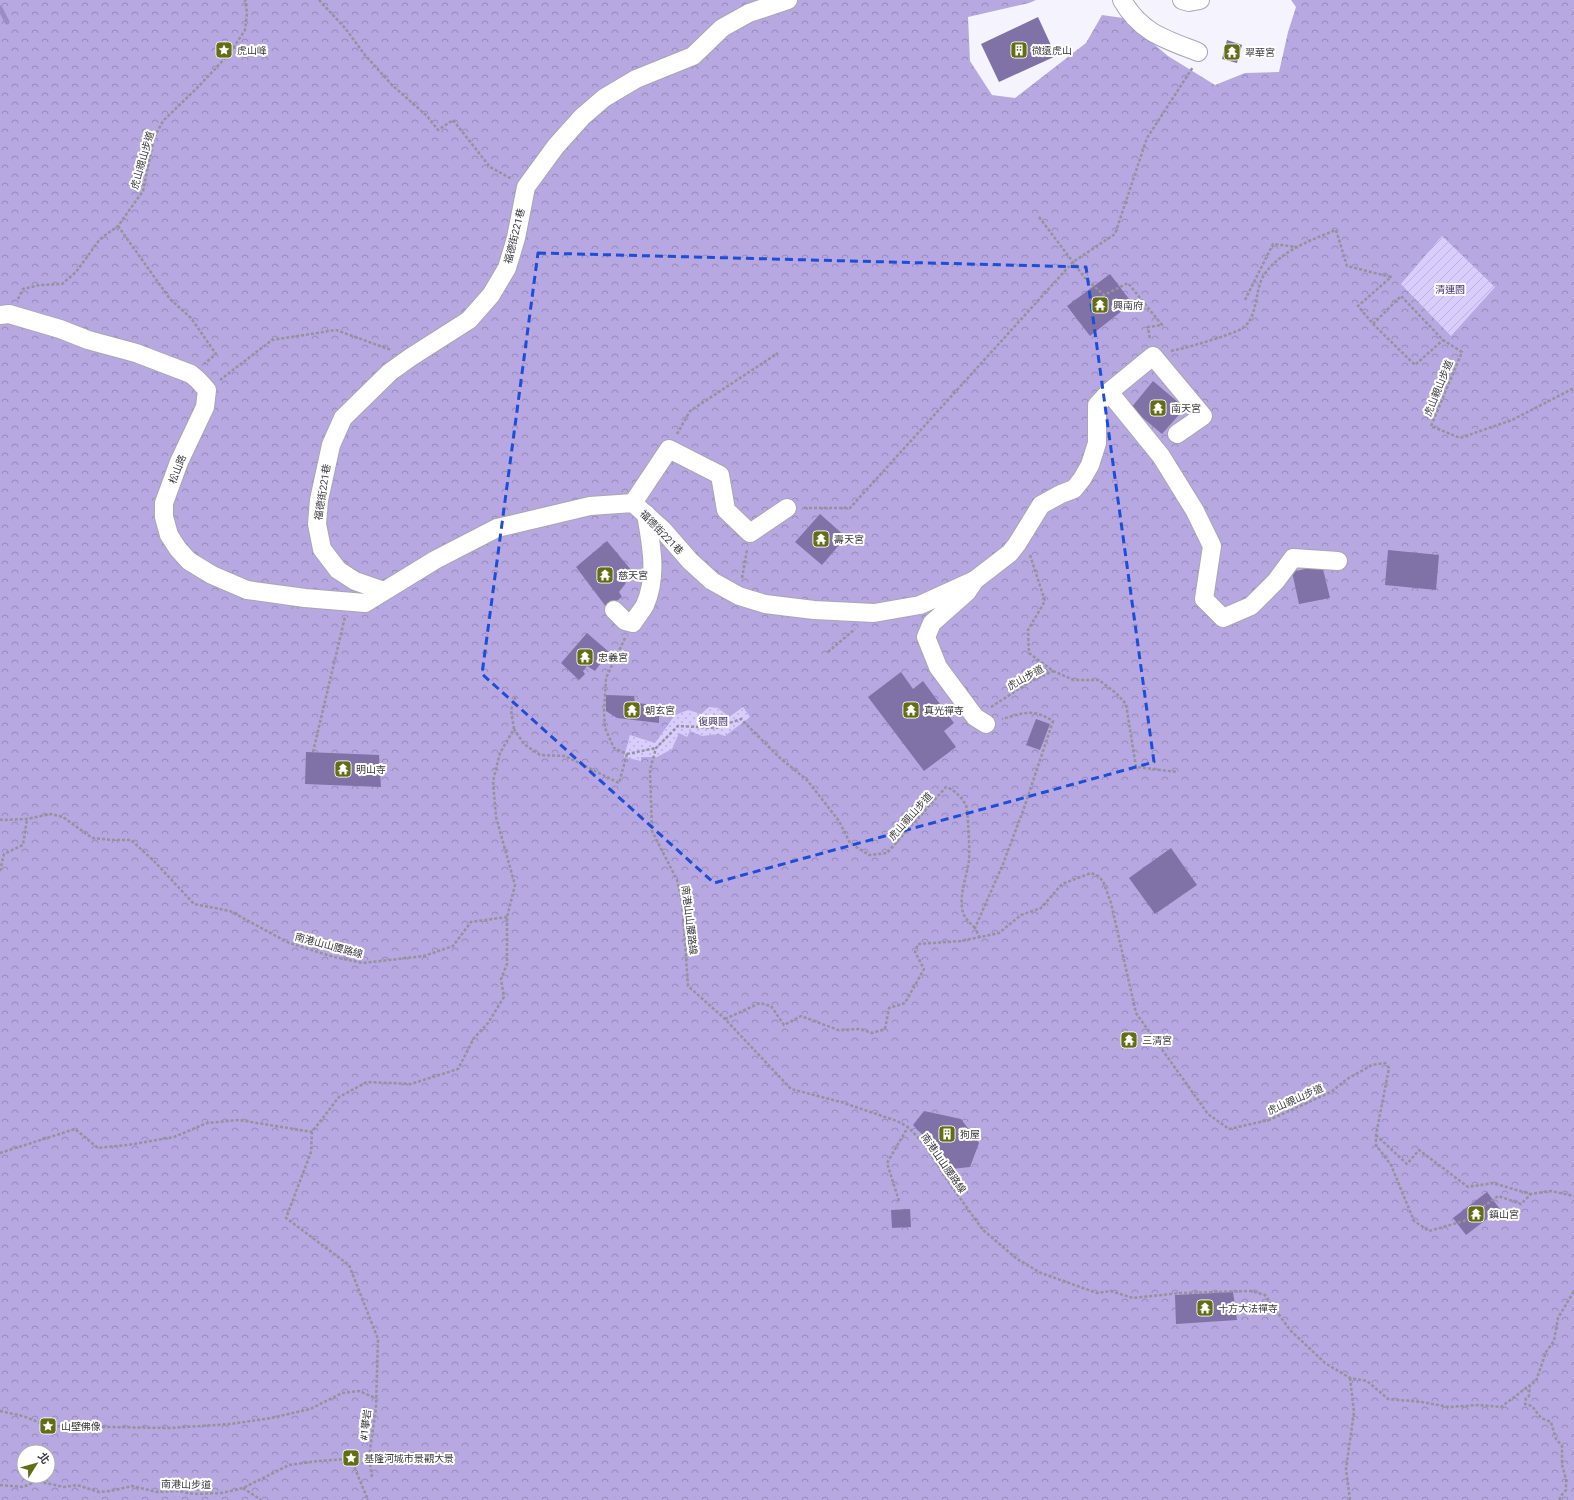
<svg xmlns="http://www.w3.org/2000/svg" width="1574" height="1500" viewBox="0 0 1574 1500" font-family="Roboto,'Noto Sans TC',sans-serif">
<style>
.forest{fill:url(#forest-crowns);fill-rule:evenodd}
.park{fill:url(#park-dots)}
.garden{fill:url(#garden-furrows)}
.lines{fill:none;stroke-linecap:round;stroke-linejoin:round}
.stream{stroke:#9b8cc3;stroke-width:5}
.building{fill:#8071a6}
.minor-casing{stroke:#a9a6b5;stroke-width:20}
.path{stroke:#94939b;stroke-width:2.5;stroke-dasharray:3 2;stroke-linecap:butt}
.minor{stroke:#fff;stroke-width:18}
.marked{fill:none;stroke:#1d4ed8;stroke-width:3;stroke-dasharray:8 5;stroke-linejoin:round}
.labels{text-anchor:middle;stroke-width:4;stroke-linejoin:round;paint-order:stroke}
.poi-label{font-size:10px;fill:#39383e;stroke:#fff;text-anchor:start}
.street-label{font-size:10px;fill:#39383e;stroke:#fff}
.park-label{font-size:10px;fill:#493276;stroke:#fff}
</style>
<defs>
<pattern id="forest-crowns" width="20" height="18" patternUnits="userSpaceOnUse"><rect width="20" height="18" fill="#b7a8e1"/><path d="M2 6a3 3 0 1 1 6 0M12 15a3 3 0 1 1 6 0" fill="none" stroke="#968ab8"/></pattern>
<pattern id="park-dots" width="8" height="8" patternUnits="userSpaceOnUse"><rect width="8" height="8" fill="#d9cdfd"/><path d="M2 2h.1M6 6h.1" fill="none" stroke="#bbb1da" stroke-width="1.8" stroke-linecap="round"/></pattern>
<pattern id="garden-furrows" width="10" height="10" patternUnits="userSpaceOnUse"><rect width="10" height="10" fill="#d9cdfd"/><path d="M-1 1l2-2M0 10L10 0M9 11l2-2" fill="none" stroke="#bbb1da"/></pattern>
</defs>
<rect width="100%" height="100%" fill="#f5f3fd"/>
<path class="forest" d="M0,0H1036L1029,3L968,17L970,61L992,95L1015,98L1086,43L1102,15L1123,18L1168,56L1215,85L1245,73L1279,72L1288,32L1296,7L1291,0H1574V1500H0ZM24,1452H48V1476H24Z"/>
<polygon class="park" points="709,707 718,708 729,717 743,707 750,717 725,736 719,734 702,736 690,731 687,737 679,733 672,749 657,757 641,757 641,761 624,757 630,735 655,743 675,715 688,710 701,714"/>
<polygon class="garden" points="1442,236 1495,287 1451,336 1401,284"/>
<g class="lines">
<polyline class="stream" points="0,8 7,22"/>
</g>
<g class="building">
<polygon points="1038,17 1056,56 999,82 981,44"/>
<polygon points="1227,40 1242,45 1237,63 1222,59"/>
<polygon points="1110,274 1132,303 1090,336 1067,306"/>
<polygon points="1153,381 1185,408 1162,434 1131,408"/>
<polygon points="820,514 846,537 822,565 795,542"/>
<polygon points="607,541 632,571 623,580 626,583 619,592 622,597 607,608 576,567"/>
<polygon points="1388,550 1439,555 1436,590 1385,585"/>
<polygon points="1322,565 1330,598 1299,604 1292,572"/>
<polygon points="587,633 609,652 595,671 587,666 583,671 585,674 579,680 561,663"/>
<polygon points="901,672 913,689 923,681 954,723 944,731 956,747 924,771 868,697"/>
<polygon points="606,695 634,696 635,703 647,704 648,708 659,709 659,723 617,718 606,711"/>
<polygon points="1036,719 1050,724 1040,750 1026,745"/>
<polygon points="306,752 379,755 381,787 305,784"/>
<polygon points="1171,848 1197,885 1155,914 1129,878"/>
<polygon points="924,1111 961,1119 979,1143 970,1167 951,1169 935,1148 913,1125"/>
<polygon points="1487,1192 1500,1209 1466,1235 1453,1218"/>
<polygon points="910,1209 911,1227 892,1228 891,1210"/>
<polygon points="1233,1292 1237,1320 1176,1324 1175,1295"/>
</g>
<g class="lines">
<g class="minor-casing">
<g id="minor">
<path d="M1122,0C1141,33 1165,39 1198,52"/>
<polyline points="1182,0 1189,2 1200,0"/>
<polyline points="0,315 9,314 60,329 88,340 136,353 191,374 198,380 207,390 205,407 179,462 164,503 164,517 169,535 178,549 189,561 212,575 247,590 305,598 365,603 435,560 497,528 590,506 633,503 663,530 690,561 712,581 739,596 765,604 814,610 874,613 920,605 975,580"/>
<polyline points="1109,392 1161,456 1195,511 1212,546 1204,599 1223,618 1251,606 1276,581 1293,558 1338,561"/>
<polyline points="633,503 669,449 720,475 726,510 750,533 787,508"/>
<polyline points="384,591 355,581 338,570 322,549 317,524 319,500 331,445 343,418 390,372 411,357 469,320 491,295 507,268 516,238 526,187 556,146 582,117 604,98 636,79 693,56 722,28 749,13 788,0"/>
<path d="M614,610L625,621L633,623C636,617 642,611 645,605C658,576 651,544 646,514"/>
<polyline points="986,724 975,717 938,667 926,637 932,623 967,592 975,580 1010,553 1017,544 1041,505 1061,494 1074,489 1082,479 1090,465 1097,443 1097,405 1109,392 1153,356 1203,416 1177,434"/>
</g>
</g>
<g class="path">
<polyline points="319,0 345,28 365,55 392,85 427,116 438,130 453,120 490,167 512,179"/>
<polyline points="1039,217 1085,278 1104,295 1128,283 1162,325 1148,327 1150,340"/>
<polyline points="118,226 170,299 191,318 216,354 204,364"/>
<polyline points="18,299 23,289 40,285 62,284 76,272 100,239 118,226 143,191 154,138 163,121 198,87 230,53 245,30 247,13 245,0"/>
<polyline points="1245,300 1273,244 1296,247"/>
<polyline points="1373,324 1401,296 1443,340 1462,352 1431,426 1460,438 1512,420 1574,388"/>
<path d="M1171,351C1189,347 1206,342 1224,336C1229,334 1236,332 1241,329C1260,318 1253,288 1266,272C1283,250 1311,240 1336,230L1347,266L1391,277L1358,306L1373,324L1415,365L1443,340"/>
<polyline points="220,380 272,340 336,330 391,350"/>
<polyline points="677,434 690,411 778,353"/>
<polyline points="804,508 850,508 1073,262 1115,234 1147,138 1193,67"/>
<polyline points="1030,555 1045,601 1028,630 1029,653 1053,671 1074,680 1099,680 1116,693 1126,704 1136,767 1177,772"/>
<polyline points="742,578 747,550"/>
<polyline points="625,638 606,678 604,712 605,728 614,748 627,754"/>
<polyline points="828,652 855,629"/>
<polyline points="991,707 1028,683 1053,671"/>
<polyline points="514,729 511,710 516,695"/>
<polyline points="313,752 345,617"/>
<polyline points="627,754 656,748"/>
<polyline points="0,819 2,820 27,819 51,814 63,817 92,838 111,840 131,840 154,861 194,904 230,911 289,943 334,957 363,963 424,956 453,946 471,922 507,917"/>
<polyline points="0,871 4,854 23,845 27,819"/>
<path d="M975,928C969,922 963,917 962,908C960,892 967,875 969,860C970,852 968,811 966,805C961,797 955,790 946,787L887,853L869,855L850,843L839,821L807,780L780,758L741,719L716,728L678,726L656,748L650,770L652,831L677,880L682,901L688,986L725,1019L791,1089L841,1102L897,1121L908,1127L924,1144L952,1187L983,1230L1017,1259L1041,1273L1097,1293L1111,1291L1133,1298L1180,1293L1251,1291L1265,1295L1290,1330L1325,1363L1350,1378L1367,1381L1388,1399L1422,1402L1449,1407L1479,1405L1501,1407L1530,1385"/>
<path d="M980,938L975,928L1003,864L1024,808L1053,721C1032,708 1024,713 1002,719"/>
<polyline points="725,1019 760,1003 771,1006 784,1025 801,1016 838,1030 861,1029 872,1033 885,1029 889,1008 905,1003 924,969 915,952 918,944 961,941 999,933 1021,915 1041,908 1062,884 1091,873 1098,876 1103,881 1111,903 1136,1013 1208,1114 1229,1129 1269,1120 1331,1092 1347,1079 1372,1065 1385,1063 1389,1068 1376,1135 1376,1145 1391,1165 1414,1221 1429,1231 1464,1221 1498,1196 1521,1204 1531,1194 1551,1191 1574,1196"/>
<polyline points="1376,1135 1407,1164 1419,1150 1468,1187 1493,1183 1530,1194"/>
<polyline points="0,1153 75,1129 98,1148 128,1145 174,1137 207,1123 239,1120 312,1132"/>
<polyline points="899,1201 887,1163 908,1127"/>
<polyline points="1350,1378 1354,1412 1346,1469 1350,1500"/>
<polyline points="0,1411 23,1416 48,1426 170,1428 231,1424 271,1418 310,1409 342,1393 359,1391 375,1398"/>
<polyline points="372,1477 369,1457 376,1408 378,1339 349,1265 286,1218 311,1152 312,1132 339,1097 367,1082 411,1084 458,1069 474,1038 488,1023 504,997 501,979 507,964 507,917 515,885 496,817 493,781 500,753 514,729 524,744 540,755 565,756 619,783 627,754"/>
<polyline points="0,1485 23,1487 37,1481 64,1487 77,1485 99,1492 111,1491 132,1486 157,1492 177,1491 194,1494 222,1493 243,1488 289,1465 318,1461 348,1459 353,1464 368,1500"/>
<polyline points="243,1488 261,1500"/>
<polyline points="1560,1500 1560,1497 1566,1490 1566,1479 1562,1465 1562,1446 1556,1439 1551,1422 1541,1418 1532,1406 1525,1404 1526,1398 1529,1396 1530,1385 1536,1381 1546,1352 1554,1341 1558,1318 1574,1291"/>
</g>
<use href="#minor" class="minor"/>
</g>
<path class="marked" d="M538,253L1086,267L1154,762L714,883L482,674Z"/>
<defs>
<g id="sight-square" transform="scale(0.9)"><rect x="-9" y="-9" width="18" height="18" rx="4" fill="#626d14" stroke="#fff"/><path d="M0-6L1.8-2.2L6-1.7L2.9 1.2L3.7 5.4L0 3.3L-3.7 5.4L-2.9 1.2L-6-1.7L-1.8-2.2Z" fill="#fff"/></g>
<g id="building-square" transform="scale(0.9)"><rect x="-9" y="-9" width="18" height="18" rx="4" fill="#626d14" stroke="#fff"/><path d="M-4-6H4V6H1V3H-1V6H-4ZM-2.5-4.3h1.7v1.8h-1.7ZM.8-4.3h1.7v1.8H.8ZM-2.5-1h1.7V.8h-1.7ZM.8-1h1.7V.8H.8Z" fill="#fff"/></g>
<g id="temple-square" transform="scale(0.9)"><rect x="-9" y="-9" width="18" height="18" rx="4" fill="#626d14" stroke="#fff"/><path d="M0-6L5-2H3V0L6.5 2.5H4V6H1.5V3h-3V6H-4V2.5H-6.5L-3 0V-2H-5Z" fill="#fff"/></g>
</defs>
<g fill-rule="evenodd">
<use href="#sight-square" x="224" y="50"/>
<use href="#building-square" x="1019" y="50"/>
<use href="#temple-square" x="1232" y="52"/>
<use href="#temple-square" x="1100" y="305"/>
<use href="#temple-square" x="1158" y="408"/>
<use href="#temple-square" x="821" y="539"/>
<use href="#temple-square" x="605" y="575"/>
<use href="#temple-square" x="585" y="657"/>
<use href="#temple-square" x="632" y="710"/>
<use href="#temple-square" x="911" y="710"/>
<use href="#temple-square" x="343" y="769"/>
<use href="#temple-square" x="1129" y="1040"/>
<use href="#building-square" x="947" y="1134"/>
<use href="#temple-square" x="1476" y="1214"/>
<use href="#temple-square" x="1205" y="1308"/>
<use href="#sight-square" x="48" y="1426"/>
<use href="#sight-square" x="351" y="1458"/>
</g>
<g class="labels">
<g class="poi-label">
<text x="237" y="54">虎山峰</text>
<text x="1032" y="54">微遠虎山</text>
<text x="1245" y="56">翠華宮</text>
<text x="1113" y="309">興南府</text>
<text x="1171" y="412">南天宮</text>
<text x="834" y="543">壽天宮</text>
<text x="618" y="579">慈天宮</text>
<text x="598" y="661">忠義宮</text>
<text x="645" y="714">朝玄宮</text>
<text x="924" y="714">真光禪寺</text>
<text x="356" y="773">明山寺</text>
<text x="1142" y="1044">三清宮</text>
<text x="960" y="1138">狗屋</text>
<text x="1489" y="1218">鎮山宮</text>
<text x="1218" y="1312">十方大法禪寺</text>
<text x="61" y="1430">山壁佛像</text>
<text x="364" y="1462">基隆河城市景觀大景</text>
</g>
<g class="street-label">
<text transform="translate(142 160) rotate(-74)" y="4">虎山親山步道</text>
<text transform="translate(514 236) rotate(-76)" y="4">福德街221巷</text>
<text transform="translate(1438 388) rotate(-68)" y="4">虎山親山步道</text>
<text transform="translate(177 469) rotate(-69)" y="4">松山路</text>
<text transform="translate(322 492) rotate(-81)" y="4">福德街221巷</text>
<text transform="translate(662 532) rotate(46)" y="4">福德街221巷</text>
<text transform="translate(1025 677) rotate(-29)" y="4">虎山步道</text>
<text transform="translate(910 816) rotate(-48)" y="4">虎山親山步道</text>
<text transform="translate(690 920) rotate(83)" y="4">南港山山腰路線</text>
<text transform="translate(329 945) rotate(15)" y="4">南港山山腰路線</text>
<text transform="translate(1295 1099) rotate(-24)" y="4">虎山親山步道</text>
<text transform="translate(944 1163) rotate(55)" y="4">南港山山腰路線</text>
<text transform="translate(365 1425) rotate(-83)" y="4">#1攀岩</text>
<text transform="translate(186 1484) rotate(1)" y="4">南港山步道</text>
</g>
<g class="park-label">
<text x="1450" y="293">清連園</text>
<text x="713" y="725">復興園</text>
</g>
</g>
<g transform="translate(36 1464) rotate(53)"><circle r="19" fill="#ffffff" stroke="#b0afb2"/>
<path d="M0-3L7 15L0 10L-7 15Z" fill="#626d14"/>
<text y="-6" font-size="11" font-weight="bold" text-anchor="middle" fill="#39383e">北</text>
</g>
</svg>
